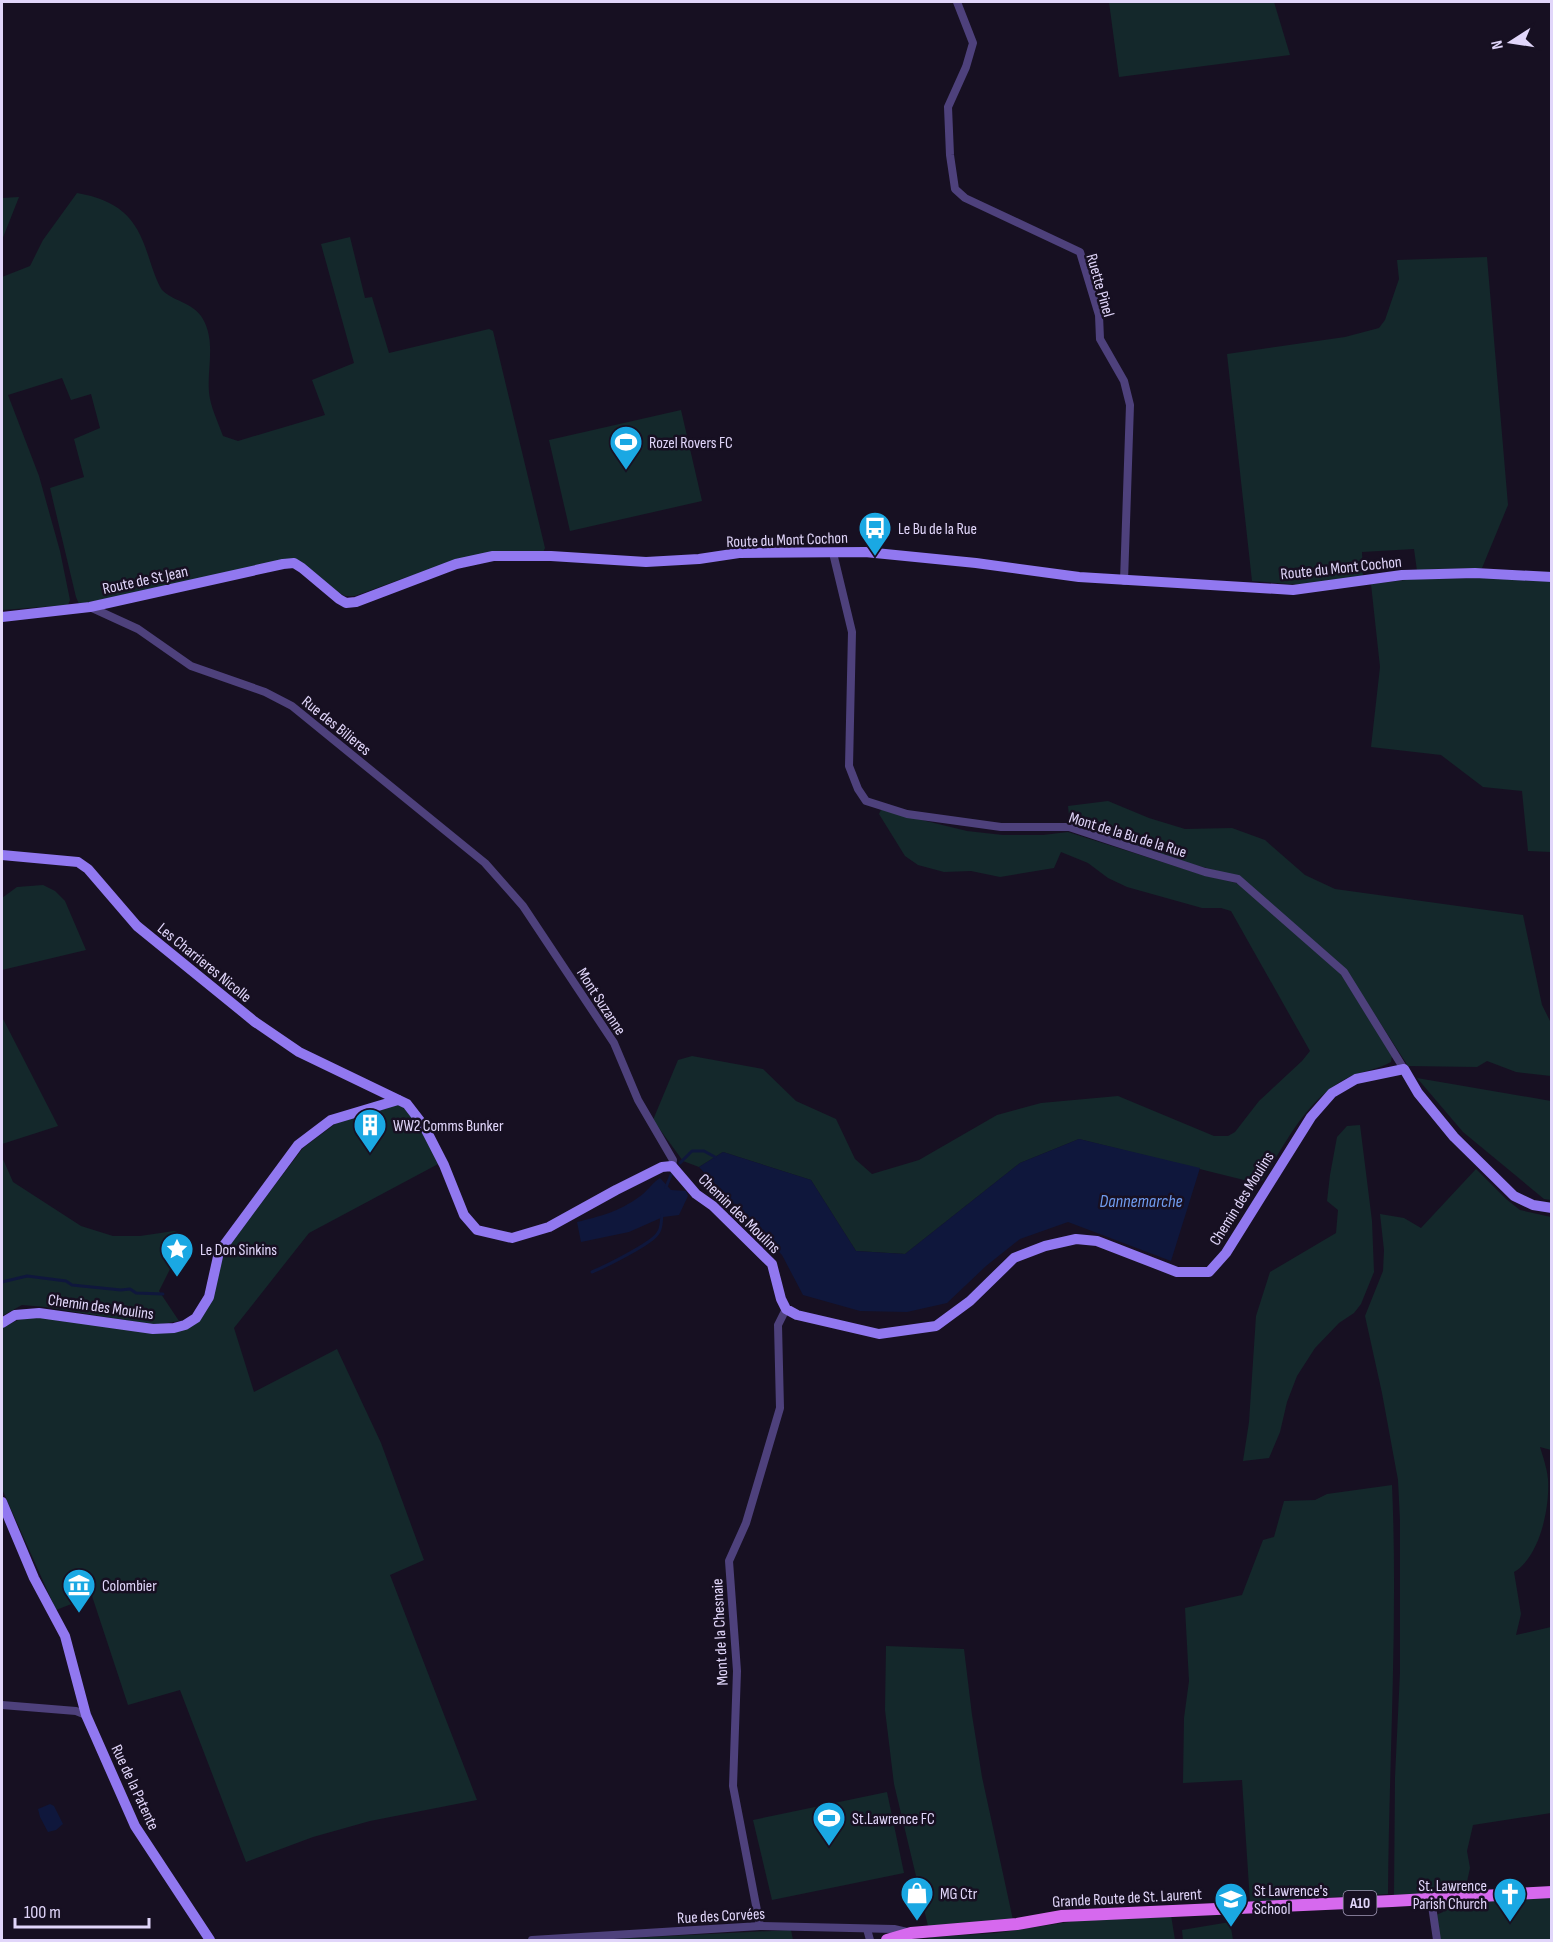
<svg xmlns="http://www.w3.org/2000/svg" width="1553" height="1942" viewBox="0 0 1553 1942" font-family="'Sofia Sans Condensed',sans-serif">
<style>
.green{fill:#14282b}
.water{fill:#0f173c}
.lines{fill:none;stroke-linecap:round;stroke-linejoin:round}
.stream{stroke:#0f173c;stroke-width:3}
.street{stroke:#4e417c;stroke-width:8}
.secondary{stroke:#9178f0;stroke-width:10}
.primary{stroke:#d669ee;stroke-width:12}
.labels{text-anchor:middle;stroke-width:5;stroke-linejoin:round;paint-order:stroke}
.shield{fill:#171022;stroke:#a49bb9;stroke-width:1.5}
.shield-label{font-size:15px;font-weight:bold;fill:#e1d6fa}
.street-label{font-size:16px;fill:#e1d6fa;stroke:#171022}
.poi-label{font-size:16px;fill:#e1d6fa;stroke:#171022;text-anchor:start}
.water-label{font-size:18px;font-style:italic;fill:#709cef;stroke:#171022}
</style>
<rect width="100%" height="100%" fill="#171022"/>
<g class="green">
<polygon points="1109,2 1274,2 1290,55 1119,77"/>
<path d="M77,193C117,200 136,216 148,255C151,264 157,283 162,290C175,303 196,302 205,323C215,346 207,368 209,392C210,406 218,422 223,436L238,441L325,415L312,380L354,363L321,244L350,237L365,298L372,297L389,353L489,329L493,331L545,548L543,552H490L404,578L355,596H345L338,592L299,561L79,604L76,597L50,488L84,477L74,439L100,428L91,394L71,400L62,378L8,395L39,476L60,551L70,600L68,605L2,610V277L30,266L43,240Z"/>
<polygon points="19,197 2,240 2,243 2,198"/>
<polygon points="1487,257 1508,505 1482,568 1432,569 1417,571 1414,549 1362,552 1363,578 1302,585 1252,581 1227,354 1345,337 1379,328 1385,320 1399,279 1397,260"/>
<polygon points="681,410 702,501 570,531 549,440"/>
<polygon points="1485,578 1551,581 1551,852 1528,851 1522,791 1483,787 1441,755 1371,747 1380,667 1371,584 1414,579"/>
<polygon points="1108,801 1149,818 1185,829 1232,828 1265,840 1305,875 1335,889 1523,915 1542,1005 1551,1023 1551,1076 1516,1072 1487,1061 1477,1067 1408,1066 1346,970 1240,877 1184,862 1146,848 1070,825 1068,806"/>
<path d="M881,810H887L897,814L967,831L1003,835H1043L1068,832L1203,875L1236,883L1245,888L1341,974L1392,1056L1391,1062C1378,1069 1364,1071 1351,1076C1307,1097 1287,1141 1262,1181L1252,1182L1079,1139L1020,1163L905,1254L856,1251L811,1180L723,1152L699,1167L683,1161L653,1120L678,1060L692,1056L763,1069L796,1101L836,1119L855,1159L872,1174L919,1160L997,1115L1041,1103L1118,1096L1214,1136H1228L1235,1132L1259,1101L1302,1061L1310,1051L1231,911L1221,908H1202L1127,887L1108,878L1088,863L1061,852L1054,868L1000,877L971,871L944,872L918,865L905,856L879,814Z"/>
<polygon points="43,885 55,891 65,901 86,950 2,970 2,898 17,887"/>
<polygon points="2,1017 58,1126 2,1144"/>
<polygon points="1417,1078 1551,1101 1551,1200 1544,1199 1463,1132"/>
<path d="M397,1104C416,1111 431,1145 440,1163L309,1233L234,1328L254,1392L337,1349L381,1443L424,1560L390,1575L477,1800L370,1821L313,1837L246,1862L180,1690L128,1705L92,1596L56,1610L2,1489V1328L18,1320L36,1317L192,1326L228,1247L303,1148L335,1124Z"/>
<polygon points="1360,1125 1372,1221 1374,1272 1361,1304 1354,1313 1339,1323 1315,1348 1297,1376 1287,1402 1280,1432 1269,1458 1243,1461 1249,1422 1256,1316 1270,1272 1336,1233 1338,1210 1327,1201 1330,1175 1337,1137 1347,1126"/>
<polygon points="2,1157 13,1182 81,1226 113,1236 140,1236 174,1231 187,1235 159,1291 179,1321 156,1325 45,1307 22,1305 2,1316"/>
<path d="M1476,1169L1506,1199L1520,1210L1551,1217V1450L1540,1447C1543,1457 1547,1468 1548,1479C1550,1507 1540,1557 1514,1572L1521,1614L1516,1635L1551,1627V1813L1473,1825L1467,1851L1470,1868L1465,1891L1449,1893L1394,1895L1395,1777L1400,1672V1521L1398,1480L1382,1393L1365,1316L1383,1271L1384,1250L1380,1214L1404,1218L1421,1228Z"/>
<path d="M1392,1485C1398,1621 1389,1757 1388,1894L1250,1902L1242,1780L1183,1783L1184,1718L1189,1681L1185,1608L1242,1595L1263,1540L1274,1537L1284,1501L1315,1500L1327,1494Z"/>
<polygon points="886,1646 964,1649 972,1715 982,1777 1013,1920 928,1926 894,1784 885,1710"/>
<polygon points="887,1792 904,1873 772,1900 753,1820"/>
<polygon points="1551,1896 1551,1940 1440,1940 1436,1915 1443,1912 1446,1904"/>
<polygon points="1171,1915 1175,1940 925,1940 932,1937 997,1933 1095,1918"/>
<polygon points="1230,1922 1233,1940 1183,1940 1182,1930"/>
<polygon points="791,1930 793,1940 590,1940"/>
</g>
<g class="water">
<polygon points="1079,1139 1200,1168 1171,1261 1068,1222 1020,1239 986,1266 947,1303 907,1312 860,1311 803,1295 782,1255 699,1167 723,1152 811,1180 856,1251 905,1254 1020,1163"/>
<path d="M660,1178L671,1190L686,1191L688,1196L679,1215L663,1217L629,1232L581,1242L577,1222C601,1216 618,1212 639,1197C647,1192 651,1184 660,1178Z"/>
<polygon points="50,1804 54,1806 63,1824 56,1830 48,1832 40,1817 38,1809"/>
</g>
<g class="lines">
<g class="stream">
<polyline points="680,1163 692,1151 704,1151 715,1157"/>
<polyline points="666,1187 671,1175"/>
<path d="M592,1272C604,1267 653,1243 658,1233C662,1228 661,1221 662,1215"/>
<polyline points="2,1282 27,1276 66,1281 72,1285 121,1290 130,1289 136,1293 163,1294"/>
</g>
<g class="street">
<polyline points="957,2 973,43 966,67 948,107 950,155 955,189 965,198 1080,252 1099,315 1100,339 1124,381 1130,405 1124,581"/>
<polyline points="833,553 852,632 849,766 858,789 866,801 907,814 1001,827 1069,827 1205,872 1238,879 1344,972 1404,1069"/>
<polyline points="90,607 138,629 191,666 265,692 292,706 485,863 523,906 614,1043 638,1100 673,1160 672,1166"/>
<polyline points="2,1705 76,1711 86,1715"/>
<polyline points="1431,1899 1437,1940"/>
<polyline points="760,1926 733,1786 737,1671 729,1561 746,1523 780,1408 778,1325 786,1309"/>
<polyline points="867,1929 870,1940"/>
<polyline points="532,1940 760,1926 894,1929 907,1932"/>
</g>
<g class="secondary">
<polyline points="2,617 90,607 283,564 294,563 302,568 339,599 346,603 356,602 456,564 493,556 551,556 646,562 699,559 739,553 865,552 976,563 1079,577 1293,590 1402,575 1475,573 1552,577"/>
<polyline points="2,855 78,862 88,869 137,926 255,1022 299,1052 407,1104 424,1126 444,1165 464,1215 477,1230 512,1238 549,1227 616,1190 662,1167 672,1166 696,1194 713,1206 772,1264 781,1299 786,1309 797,1315 879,1334 936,1326 970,1301 1014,1258 1045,1246 1076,1239 1097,1241 1177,1272 1209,1272 1226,1253 1311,1117 1332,1093 1356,1079 1404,1069 1418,1093 1454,1137 1514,1196 1533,1205 1552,1208"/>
<polyline points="2,1323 15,1315 39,1313 153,1329 174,1328 185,1325 196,1318 209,1297 219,1252 298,1145 331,1120 398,1100"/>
<polyline points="2,1502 34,1578 65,1636 86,1715 135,1826 210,1940"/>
</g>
<polyline class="primary" points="887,1940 911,1933 1017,1924 1062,1916 1392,1901 1552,1892"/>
</g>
<defs>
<g id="stadium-pin" transform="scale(1.725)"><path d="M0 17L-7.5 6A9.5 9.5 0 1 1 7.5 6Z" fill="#1aa8e3" stroke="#171022"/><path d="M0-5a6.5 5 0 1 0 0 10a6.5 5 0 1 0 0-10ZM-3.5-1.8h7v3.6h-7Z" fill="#fff"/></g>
<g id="bus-pin" transform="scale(1.725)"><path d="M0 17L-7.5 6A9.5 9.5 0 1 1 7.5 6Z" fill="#1aa8e3" stroke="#171022"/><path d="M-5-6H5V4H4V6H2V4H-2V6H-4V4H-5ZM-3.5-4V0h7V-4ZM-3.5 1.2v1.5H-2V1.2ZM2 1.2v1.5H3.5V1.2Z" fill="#fff"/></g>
<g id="building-pin" transform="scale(1.725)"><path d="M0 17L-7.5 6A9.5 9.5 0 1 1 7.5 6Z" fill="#1aa8e3" stroke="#171022"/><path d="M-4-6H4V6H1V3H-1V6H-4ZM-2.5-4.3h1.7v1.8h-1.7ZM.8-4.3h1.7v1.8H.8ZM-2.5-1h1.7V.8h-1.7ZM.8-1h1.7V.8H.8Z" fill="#fff"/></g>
<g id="sight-pin" transform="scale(1.725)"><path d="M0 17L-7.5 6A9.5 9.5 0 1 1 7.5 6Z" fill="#1aa8e3" stroke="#171022"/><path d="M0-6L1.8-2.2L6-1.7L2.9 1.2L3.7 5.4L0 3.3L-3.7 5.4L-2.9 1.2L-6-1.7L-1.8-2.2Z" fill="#fff"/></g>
<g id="museum-pin" transform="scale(1.725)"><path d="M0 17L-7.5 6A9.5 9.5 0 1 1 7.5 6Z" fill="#1aa8e3" stroke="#171022"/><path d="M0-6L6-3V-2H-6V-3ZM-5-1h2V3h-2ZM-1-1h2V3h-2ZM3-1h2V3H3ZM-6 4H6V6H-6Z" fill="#fff"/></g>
<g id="shop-pin" transform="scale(1.725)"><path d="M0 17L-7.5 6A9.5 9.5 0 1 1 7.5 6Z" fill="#1aa8e3" stroke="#171022"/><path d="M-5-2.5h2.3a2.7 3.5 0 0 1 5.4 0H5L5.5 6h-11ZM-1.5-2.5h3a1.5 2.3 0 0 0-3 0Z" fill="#fff"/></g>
<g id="church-pin" transform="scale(1.725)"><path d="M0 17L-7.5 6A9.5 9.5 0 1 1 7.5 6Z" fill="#1aa8e3" stroke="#171022"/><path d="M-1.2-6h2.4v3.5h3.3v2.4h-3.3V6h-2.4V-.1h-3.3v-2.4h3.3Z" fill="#fff"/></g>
<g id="school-pin" transform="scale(1.725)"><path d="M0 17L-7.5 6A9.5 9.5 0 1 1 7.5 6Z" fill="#1aa8e3" stroke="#171022"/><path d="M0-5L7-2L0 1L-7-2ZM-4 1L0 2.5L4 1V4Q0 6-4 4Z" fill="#fff"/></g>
</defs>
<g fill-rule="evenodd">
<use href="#stadium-pin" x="626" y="442"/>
<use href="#bus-pin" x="875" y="528"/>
<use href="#building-pin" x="370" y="1125"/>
<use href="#sight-pin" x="177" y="1249"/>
<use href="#museum-pin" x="79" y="1585"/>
<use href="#stadium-pin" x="829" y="1818"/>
<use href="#shop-pin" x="917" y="1893"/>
<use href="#church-pin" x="1510" y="1894"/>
<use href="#school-pin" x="1231" y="1899"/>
</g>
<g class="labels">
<rect class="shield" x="1343.5" y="1891" width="33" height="24" rx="4.5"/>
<g class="shield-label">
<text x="1360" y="1908">A10</text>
</g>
<g class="street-label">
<text transform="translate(1101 285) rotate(74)" y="6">Ruette Pinel</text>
<text transform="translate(787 539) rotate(-2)" y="6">Route du Mont Cochon</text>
<text transform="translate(1341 567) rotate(-6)" y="6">Route du Mont Cochon</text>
<text transform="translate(145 579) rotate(-12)" y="6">Route de St Jean</text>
<text transform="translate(337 725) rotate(39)" y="6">Rue des Bilieres</text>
<text transform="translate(1128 834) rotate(17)" y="6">Mont de la Bu de la Rue</text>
<text transform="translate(205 962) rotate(39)" y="6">Les Charrieres Nicolle</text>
<text transform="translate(602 1001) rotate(57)" y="6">Mont Suzanne</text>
<text transform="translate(1241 1198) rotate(-58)" y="6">Chemin des Moulins</text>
<text transform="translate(740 1213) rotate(44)" y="6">Chemin des Moulins</text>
<text transform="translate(101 1306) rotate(8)" y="6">Chemin des Moulins</text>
<text transform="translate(719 1632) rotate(-93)" y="6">Mont de la Chesnaie</text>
<text transform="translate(136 1787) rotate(65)" y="6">Rue de la Patente</text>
<text transform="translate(1127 1897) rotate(-3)" y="6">Grande Route de St. Laurent</text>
<text transform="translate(721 1915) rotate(-3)" y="6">Rue des Corvées</text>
</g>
<g class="poi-label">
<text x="649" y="448">Rozel Rovers FC</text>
<text x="898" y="534">Le Bu de la Rue</text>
<text x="393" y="1131">WW2 Comms Bunker</text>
<text x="200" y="1255">Le Don Sinkins</text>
<text x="102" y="1591">Colombier</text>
<text x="852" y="1824">St.Lawrence FC</text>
<text x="1487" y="1891" text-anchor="end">St. Lawrence<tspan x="1487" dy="18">Parish Church</tspan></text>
<text x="1254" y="1896">St Lawrence's<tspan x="1254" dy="18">School</tspan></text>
<text x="940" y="1899">MG Ctr</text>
</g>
<g class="water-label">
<text x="1141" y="1207">Dannemarche</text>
</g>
</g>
<rect width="1553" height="1942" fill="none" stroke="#e1d6fa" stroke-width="6"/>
<g transform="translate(1511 42) rotate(258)" stroke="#171022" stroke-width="4.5" paint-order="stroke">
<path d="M0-4.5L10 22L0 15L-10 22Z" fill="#e1d6fa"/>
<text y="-9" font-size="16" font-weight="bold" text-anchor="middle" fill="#e1d6fa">N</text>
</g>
<path d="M15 1918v9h134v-9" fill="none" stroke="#e1d6fa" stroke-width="3"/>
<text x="24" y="1918" font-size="18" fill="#e1d6fa" stroke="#171022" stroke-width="4.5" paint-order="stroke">100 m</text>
</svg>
